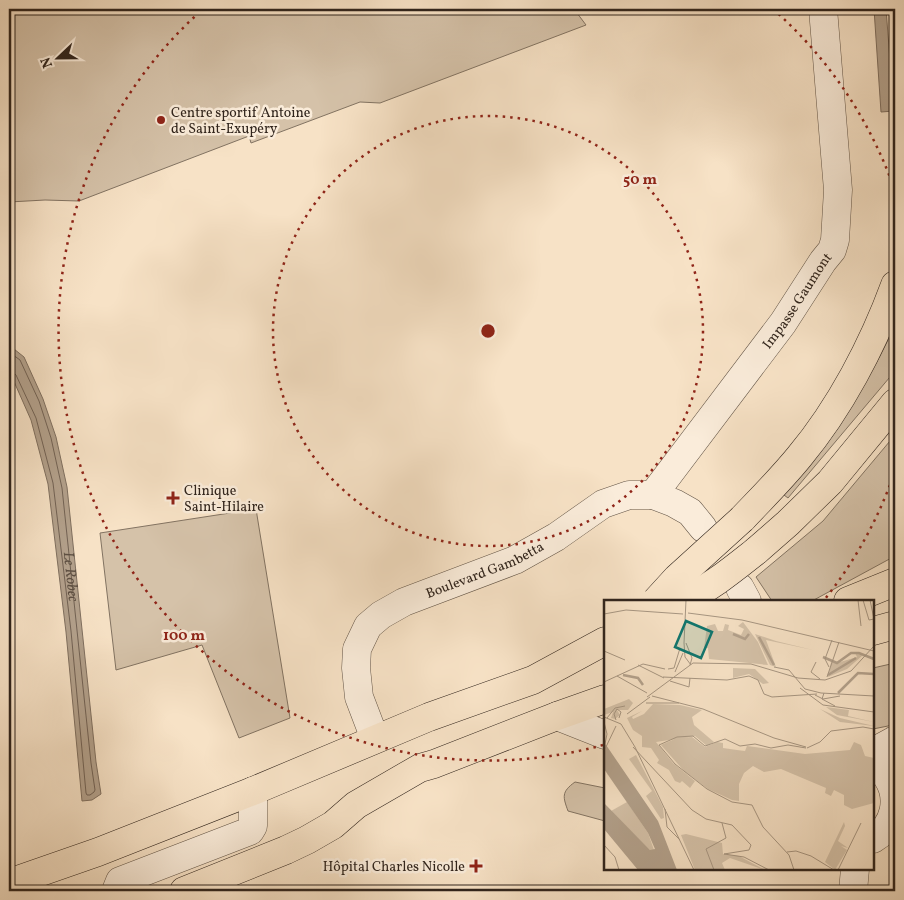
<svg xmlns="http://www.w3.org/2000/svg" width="904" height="900" viewBox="0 0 904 900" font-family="Vollkorn,serif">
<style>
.green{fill:#d5c2a9;stroke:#827362}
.water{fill:#b3a18c;stroke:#7f6f5f}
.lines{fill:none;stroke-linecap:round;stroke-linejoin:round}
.shore{stroke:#726254;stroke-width:1}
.minor-casing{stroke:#625446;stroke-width:29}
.tertiary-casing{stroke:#625446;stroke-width:29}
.primary-casing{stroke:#30241c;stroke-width:29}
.trunk-casing{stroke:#30241c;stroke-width:29}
.minor{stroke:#faecda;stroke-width:28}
.tertiary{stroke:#faecda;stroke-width:28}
.primary{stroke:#f7e2c6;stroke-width:28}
.trunk{stroke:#f7e2c6;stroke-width:28}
.trunk-bridge-casing{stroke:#30241c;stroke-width:29;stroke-linecap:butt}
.trunk-bridge{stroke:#f7e2c6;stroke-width:28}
.ring{fill:none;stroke:#8f2418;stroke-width:2.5;stroke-dasharray:2.5 5}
.poi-dot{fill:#8f2418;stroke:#faecda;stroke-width:2}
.labels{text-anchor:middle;stroke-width:5;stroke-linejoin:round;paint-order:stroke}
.poi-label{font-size:14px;fill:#30241c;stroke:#faecda;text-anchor:start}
.street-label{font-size:14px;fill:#30241c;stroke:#faecda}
.water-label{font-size:15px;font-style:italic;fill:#5e5043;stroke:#faecda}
.inset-river{fill:none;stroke:#b3a18c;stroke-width:2.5}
.inset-road{fill:none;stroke:#a79682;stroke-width:1}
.view{fill:#0f766e;fill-opacity:0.15;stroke:#0f766e;stroke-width:2.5}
.inset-edge{fill:none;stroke:#30241c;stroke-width:2.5}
.centre{fill:#8f2418;stroke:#faecda;stroke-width:2.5}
.ring-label{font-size:15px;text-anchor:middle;font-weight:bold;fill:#8f2418;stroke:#faecda;stroke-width:5;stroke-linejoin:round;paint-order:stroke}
</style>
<rect width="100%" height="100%" fill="#f7e2c6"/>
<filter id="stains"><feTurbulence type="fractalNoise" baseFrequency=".004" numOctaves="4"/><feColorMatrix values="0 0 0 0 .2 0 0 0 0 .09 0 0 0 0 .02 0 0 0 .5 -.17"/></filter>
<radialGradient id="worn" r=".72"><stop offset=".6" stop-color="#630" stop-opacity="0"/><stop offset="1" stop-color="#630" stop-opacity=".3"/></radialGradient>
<g class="green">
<polygon points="9,9 574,9 586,25 380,103 360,102 251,143 249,136 79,201 45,200 9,202"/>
<polygon points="895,326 895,371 788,498 784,495 841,423 880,356"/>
<polygon points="895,435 895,556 812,601 772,601 756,577 823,521"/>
<polygon points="256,509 290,718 239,738 202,645 116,670 100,533"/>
<polygon points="895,663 895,723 888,726 873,729 873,668"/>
<path d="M575,782L605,788V821L568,811C563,797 561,792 575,782Z"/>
</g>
<g class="water">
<polygon points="874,9 886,9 894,111 881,112"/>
<polygon points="9,345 24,357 43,399 56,437 67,487 96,762 101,794 92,800 82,801 66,632 48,484 31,420 12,377 9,375"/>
</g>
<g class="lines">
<path class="shore" id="s1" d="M9,352L20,360L39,401L51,438L62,488L91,763L95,790L94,792L90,795H87L86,793L71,631L53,483L36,418L16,375L13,372L9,371"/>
<g class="minor-casing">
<g id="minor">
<path id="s2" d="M653,495L783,323L823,261L832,250L835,240L838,190L823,9"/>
<polyline points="740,588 747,601"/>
<path id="s3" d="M375,739L359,697L356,668L357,649L368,626L381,615L404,602L515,560L556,537L603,504L629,495H653L674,503L690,512L703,528"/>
<polyline points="116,891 120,881 250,831 253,826 253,791"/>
<polyline points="853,891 855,869"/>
</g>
</g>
<g class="tertiary-casing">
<g id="tertiary">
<polyline points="557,716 605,735"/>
<polyline points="873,752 895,740"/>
<path d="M873,763C878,767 884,771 887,777C901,798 895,826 873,839"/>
</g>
</g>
<g class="primary-casing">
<g id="primary">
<polyline points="9,883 98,852 253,791 429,717 533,680 605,641"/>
<polyline points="184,891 286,850 307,840 333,825 356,805 420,768 434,764 557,716 605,699"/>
</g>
</g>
<g class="trunk-casing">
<g id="trunk">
<path d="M742,519C761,499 781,479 799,457C840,408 873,345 895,285"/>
<polyline points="756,551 788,523 830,482 895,403"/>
<polyline points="848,601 895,582"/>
<polyline points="873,631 895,625"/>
</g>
</g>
<use href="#minor" class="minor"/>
<use href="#tertiary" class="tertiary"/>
<use href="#primary" class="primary"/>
<use href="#trunk" class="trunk"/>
<g class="trunk-bridge-casing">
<g id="trunk-bridge">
<polyline points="656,601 677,578 742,519"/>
<path d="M682,601C709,589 732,570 756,551"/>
</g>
</g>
<use href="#trunk-bridge" class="trunk-bridge"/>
</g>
<g class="ring">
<circle cx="488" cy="331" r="215"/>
<path d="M895 471A430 430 0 0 1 825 599M603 745A430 430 0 0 1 203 9M773 9A430 430 0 0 1 895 191"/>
</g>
<g class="poi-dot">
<circle cx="161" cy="120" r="5"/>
<path d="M170.5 490.5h5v5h5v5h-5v5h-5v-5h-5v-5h5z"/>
<path d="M473.5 858.5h5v5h5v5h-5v5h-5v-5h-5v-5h5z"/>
</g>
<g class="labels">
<g class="poi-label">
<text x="171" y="117">Centre sportif Antoine<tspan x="171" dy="16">de Saint-Exupéry</tspan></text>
<text x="184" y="495">Clinique<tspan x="184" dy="16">Saint-Hilaire</tspan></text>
<text x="465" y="871" text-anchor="end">Hôpital Charles Nicolle</text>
</g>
<g class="street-label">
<text dy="5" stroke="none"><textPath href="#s2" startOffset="242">Impasse Gaumont</textPath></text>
<text dy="5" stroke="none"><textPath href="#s3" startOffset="249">Boulevard Gambetta</textPath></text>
</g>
<g class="water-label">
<text dy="5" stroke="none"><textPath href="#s1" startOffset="238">Le Robec</textPath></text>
</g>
</g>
<g transform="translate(604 600)">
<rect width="270" height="270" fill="#f7e2c6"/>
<path d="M139,22L154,42L164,65L105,59L104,48H100L103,26L111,24L114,31H119L121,24L125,25L124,30L137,35L140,29L134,26ZM151,34L172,41L209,50L162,40L172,67L166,65ZM251,53L259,55L243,69L224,77L227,62L233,63L253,57ZM129,68L151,69L165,83L159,84L145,74L129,78ZM25,99L29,103L24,110H13L16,115L11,119L7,118L9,112L0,115V109ZM49,104L76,105L98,110L88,117L90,125L110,142L103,146L91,136L52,142L69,163L91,181L86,188L78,181L76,183L71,181L65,170L53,163L55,160L47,148L38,147V136L29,130L23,118L38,111L28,117L29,119L40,114ZM222,107L245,110L244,116L270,122L233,115ZM216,109L236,118L270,126L236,122ZM88,137L101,147L113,142L119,143V148L133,150L141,151L143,146L201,154L246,150L250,142L257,145L261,156L270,158V203L248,209L240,205V195L230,190L227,196L221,193L222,188L177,169L160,172L149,166L140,173L135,184V201L128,200L104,189L81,172L57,145L73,138ZM32,155L59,207L60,218L57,219L42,196L48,191L25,159ZM23,202L44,233L50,250H46L7,211ZM240,222L241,226L234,241L244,248L237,246L243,250L231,270L221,262ZM82,234L118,243L119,254L135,256L161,270L126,258L118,263L121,270H91L77,235Z" fill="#d5c2a9"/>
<path d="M0,142L54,221L73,270H34L0,229V203L46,250L51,249L44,233L0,169Z" fill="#b3a18c"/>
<path class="inset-river" d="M129,34L141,39L145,34M155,37L170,65M219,57L233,63L247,53H255L270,59M19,75L34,78L39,85M224,75L252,58M234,93L254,73L270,74M5,175L7,165L5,152"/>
<path class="inset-road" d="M254,0L257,26M259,0L265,20L270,19M266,0L270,19M84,13L138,20L270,51M0,14L22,10L79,14M80,43L82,0M80,43L81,57L87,65M82,43L88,58L86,65M0,51L21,60M212,62L207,72L216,79M34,65L60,78M170,67L185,70L201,89L217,93M225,67L221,59L228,40M64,69L70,68L76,48M71,72L79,53M13,76L43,93M59,77L123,80L145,76L154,80L160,94L168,97L213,94M223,77L235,42M66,81L85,87L86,78M0,82L39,64L61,69M196,88L219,105L270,112M217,93L270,96M220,93L218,99L231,106M211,95L219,99L236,96M48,96L99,109L170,138L202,147M43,97L89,63L147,64L194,78L221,80L247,71L270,46M42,103H75M23,114L46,97M0,117L17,124L31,147L90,270M3,118L11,108L21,106M12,120L10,114L13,109L17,112L15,118M0,122L3,134L1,144M29,147L88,210L102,219L128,225L147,245L145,250L120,254L140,257L165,270M203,148L216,142L227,131L259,127L270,129M1,149L12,126M61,209L63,227L76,240M0,245L11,257L15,270M183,252L192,251L207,256L230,270M110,270L102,249L122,238L118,223M190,270L185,255L159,227L148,205L128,202L103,189L71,164L55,145L73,137L89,136L101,146L121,139L136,146L151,144L167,148L184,145L202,148M234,270L257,223"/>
<path class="view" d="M82,21L108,32L97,58L71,47Z"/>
<rect width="270" height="270" class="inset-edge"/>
</g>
<circle cx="488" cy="331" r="8" class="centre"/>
<g class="ring-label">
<text x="640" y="184">50 m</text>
<text x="184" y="640">100 m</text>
</g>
<rect width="904" height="900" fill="none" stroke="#f7e2c6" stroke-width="30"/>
<rect x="10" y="10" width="884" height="880" fill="none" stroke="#30241c" stroke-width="2.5"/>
<rect x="15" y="15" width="874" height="870" fill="none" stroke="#30241c"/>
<g transform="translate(58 58) rotate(248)" stroke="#faecda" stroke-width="4" paint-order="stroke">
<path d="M0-4L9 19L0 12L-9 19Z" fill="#30241c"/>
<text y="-8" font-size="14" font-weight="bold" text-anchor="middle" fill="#30241c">N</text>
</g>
<rect width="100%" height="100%" filter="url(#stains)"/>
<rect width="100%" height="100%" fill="url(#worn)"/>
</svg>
